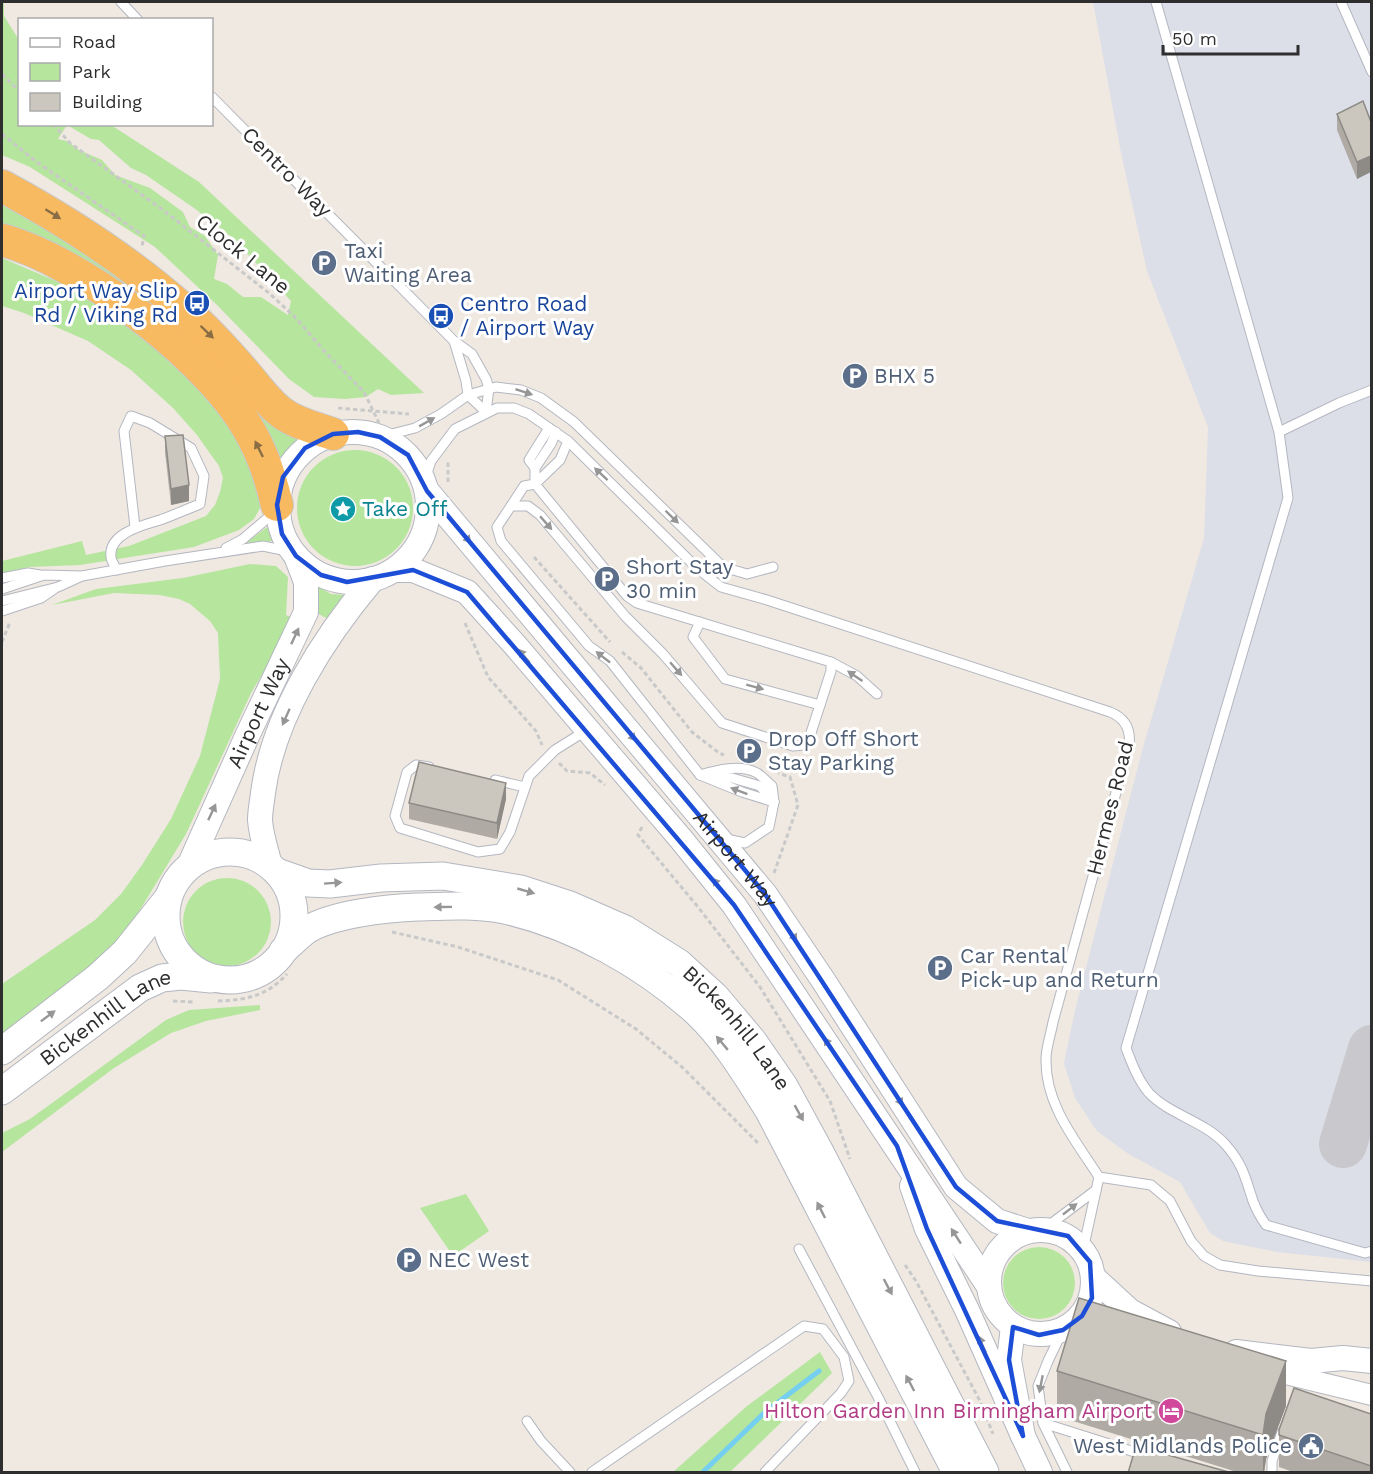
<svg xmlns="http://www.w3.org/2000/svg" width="1373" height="1474" viewBox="0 0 1373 1474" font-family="'Work Sans',sans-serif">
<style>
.airport{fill:#dcdee8}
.green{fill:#b6e59e;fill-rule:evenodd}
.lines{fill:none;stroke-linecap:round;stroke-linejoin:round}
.stream{stroke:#75cff0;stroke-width:5}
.taxiway{stroke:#c9c8cc;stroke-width:48}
.service-casing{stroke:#b4b7c1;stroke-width:11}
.minor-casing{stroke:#b4b7c1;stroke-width:22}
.tertiary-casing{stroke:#b4b7c1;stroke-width:26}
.secondary-casing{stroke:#b4b7c1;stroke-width:29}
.trunk-casing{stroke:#c9c9c9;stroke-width:34}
.path{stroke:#c9c9c9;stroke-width:3;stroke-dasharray:4.5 3;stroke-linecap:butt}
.service{stroke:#fff;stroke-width:9}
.minor{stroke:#fff;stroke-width:20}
.tertiary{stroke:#fff;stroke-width:24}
.secondary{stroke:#fff;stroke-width:27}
.trunk{stroke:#f8ba60;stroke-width:32}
.wall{fill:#afaba4}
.shaded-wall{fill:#8e8b86}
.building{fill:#cbc7bf;stroke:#8e8b86;stroke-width:1.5}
.oneway{fill:#896d44}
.oneway2{fill:#969696}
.marked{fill:none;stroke:#1d4ed8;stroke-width:4.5;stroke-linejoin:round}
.labels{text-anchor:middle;stroke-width:6;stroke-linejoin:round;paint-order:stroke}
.street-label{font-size:21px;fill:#2e2e2e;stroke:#fff}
.service-label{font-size:21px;fill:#4e5e75;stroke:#fff;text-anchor:start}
.transit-label{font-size:21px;fill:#164399;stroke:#fff;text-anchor:end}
.culture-label{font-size:21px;fill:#0d838f;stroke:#fff;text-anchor:start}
.hotel-label{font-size:21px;fill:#b23c85;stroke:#fff;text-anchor:end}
</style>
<rect width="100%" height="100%" fill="#efe9e1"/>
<polygon class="airport" points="1093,2 1371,2 1371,1262 1277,1252 1223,1241 1210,1233 1180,1182 1127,1153 1097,1131 1075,1098 1064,1063 1075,1010 1142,751 1204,538 1208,427 1147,271 1121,153"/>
<g class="green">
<path d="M2,2H4V16L19,40L20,124L111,125L199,182L424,393L391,395L378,389L366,397L345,399L314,397L289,379L216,304L155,247L30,167L2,155ZM67,125L91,139L99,140L131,168L146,175L194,208L233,238L291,301L288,315L261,297H243L227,284L214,279L218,255L205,236L190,227L183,212L150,188L115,175L102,160L79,150L67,141L58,139Z"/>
<polygon points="2,197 135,283 302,436 276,463 245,408 2,233"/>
<polygon points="2,258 91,296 134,324 219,405 263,489 260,508 254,519 239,530 194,547 80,565 30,567 2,573 2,561 82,541 86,555 129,546 206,516 215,505 220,492 223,478 219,466 197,435 173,408 131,370 88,341 24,313 2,306"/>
<circle cx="355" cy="508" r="58"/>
<polygon points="267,527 273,541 245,544"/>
<polygon points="250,564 276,566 288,577 286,615 293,618 274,654 251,693 186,834 126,933 97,963 2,1034 2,984 95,920 121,894 142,865 171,819 200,756 220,679 218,633 210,621 190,604 179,599 160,595 114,593 52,605 96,589 183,578"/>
<polygon points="317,586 331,594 346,595 328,619 315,612"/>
<circle cx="227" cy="922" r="44"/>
<polygon points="260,1005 260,1010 206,1021 171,1033 114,1068 2,1152 2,1133 30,1119 166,1020 189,1010"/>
<polygon points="466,1194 489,1231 453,1256 420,1208"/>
<circle cx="1039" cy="1283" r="36"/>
<polygon points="820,1352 832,1373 730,1472 673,1472 747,1406"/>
</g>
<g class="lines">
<polyline class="stream" points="703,1472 764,1413 819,1371"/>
<polyline class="taxiway" points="1343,1144 1372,1049"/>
<g class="service-casing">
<g id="service">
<polyline points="121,2 138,20"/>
<polyline points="1156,2 1279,432"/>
<polyline points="1341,2 1372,72"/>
<polyline points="212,97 454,341 472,354 486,379 489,388 486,412"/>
<polyline points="454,341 466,381 468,395 486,412"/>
<path d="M1372,390L1339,403L1279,432L1288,498L1126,1048C1132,1064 1138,1080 1149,1093C1170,1115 1204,1121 1225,1144C1243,1164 1245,1177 1253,1201C1256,1209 1261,1218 1266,1225L1365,1253L1372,1251"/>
<polyline points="380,437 415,428 441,414 468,395 496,387 521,390 541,398 574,422 723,567 747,574 773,567"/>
<polyline points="568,441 560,460 535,484 627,596 637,603 831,662 831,671 809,739 804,745 793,746 722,723 663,654 625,616 540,515 528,506 511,506 497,527 501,541 589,646 610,661 700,775 742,792 774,802 769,827 745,843 726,839"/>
<polyline points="535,468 529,460 549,428"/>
<path d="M424,482L431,461L455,429L497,408H514L529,414L568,441L698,569L721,587L767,600L1110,712C1125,718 1131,729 1129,745L1053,1022C1051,1034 1046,1047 1046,1059C1045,1105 1076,1141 1099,1177L1083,1250"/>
<polyline points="511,506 524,486 535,484 535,468 551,444 556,432"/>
<polyline points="226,548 243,539 277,510"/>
<path d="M117,570C115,566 111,561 111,557C108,533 144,525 160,520C174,515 187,509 200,504L204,476L191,448L150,423L131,416L124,431L135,527"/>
<polyline points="2,578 28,573 40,575"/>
<polyline points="2,589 44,575 81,576"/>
<polyline points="2,601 58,587 82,576 165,561 263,546 292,552"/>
<polyline points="2,611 41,598 54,589"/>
<polyline points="700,622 693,637 725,679 820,705"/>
<polyline points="831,662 857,676 877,694"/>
<polyline points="429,767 416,765 407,772 395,816 400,828 478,852 500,849 510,832 529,776 555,750 587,730"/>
<path d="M700,775C717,770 740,764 757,773C762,776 767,782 772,786L774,802"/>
<polyline points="710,776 732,778 760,786 774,802"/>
<polyline points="495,780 525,787"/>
<polyline points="1099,1177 1151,1185 1170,1201 1191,1241 1204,1256 1220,1265 1258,1271 1372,1281"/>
<polyline points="1044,1229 1096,1190"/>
<polyline points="799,1249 878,1397 915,1472"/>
<polyline points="1063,1330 1048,1361 1038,1386 1043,1423 1144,1455"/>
<polyline points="527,1421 541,1441 570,1472"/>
<polyline points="1043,1423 1067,1472"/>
<polyline points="592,1472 804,1326 823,1329 844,1357 849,1381 841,1393 765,1472"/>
<polyline points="1272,1472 1272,1461 1282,1432"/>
</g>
</g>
<g class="minor-casing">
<polyline id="minor" points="1261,1368 1372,1395"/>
</g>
<g class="tertiary-casing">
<g id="tertiary">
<circle cx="353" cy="507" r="75"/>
<path id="s1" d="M427,491L765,894L823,980L956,1187L997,1221L1028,1231"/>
<polyline points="394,570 413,570 467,592 515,645 681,839 734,905 988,1285"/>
<path d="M270,865C266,850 261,835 260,820C260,811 262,802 263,793C273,716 324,637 373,579"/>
<path id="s2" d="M189,866L248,734L306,612V582L296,556"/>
<polyline points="912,1186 927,1229 967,1310 1023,1436"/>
<circle cx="1041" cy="1282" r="52"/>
<polyline points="1094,1278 1130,1311 1169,1332"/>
<polyline points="1013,1327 1009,1360 1023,1436 1040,1472"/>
<polyline points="1236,1352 1311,1361 1343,1358 1372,1361"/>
</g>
</g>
<g class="secondary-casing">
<g id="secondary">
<circle cx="230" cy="916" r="64"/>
<path id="s3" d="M277,872L308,883L330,884L381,878L443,876L521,889L570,905L625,929L679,963L716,997L753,1041L784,1086L820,1152L985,1472"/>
<path d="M283,951C291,944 299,936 307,930C332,914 388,908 418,907C446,906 477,904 505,910C574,926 643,964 696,1012C725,1039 748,1078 769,1111L956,1472"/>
<polyline points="2,1051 98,977 125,952 168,898"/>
<path id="s4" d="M2,1091L140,988L162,978L181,976L211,979"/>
</g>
</g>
<g class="trunk-casing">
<g id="trunk">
<path d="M2,186C67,221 129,261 185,311C207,330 226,351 245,373C257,387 268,403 282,413C297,424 316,428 333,434"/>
<path d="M2,240C79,261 197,350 241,417C260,446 269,471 277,505"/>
</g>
</g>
<g class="path">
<polyline points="2,74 20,92"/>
<polyline points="53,124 70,143 163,210 269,293 295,317 325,352 364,392 379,423"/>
<polyline points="2,134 38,163 144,236 142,246"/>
<polyline points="338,408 409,414"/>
<polyline points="448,482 448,461"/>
<polyline points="534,557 610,642"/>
<polyline points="465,623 488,677 536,731 542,745"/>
<polyline points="2,642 10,622"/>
<polyline points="622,652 641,668 692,732 719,753 724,755"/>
<polyline points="559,763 567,771 590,773 605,785"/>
<polyline points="642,827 638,835 698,907 760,987 830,1101 850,1159"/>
<polyline points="774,873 798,805 790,777 778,773"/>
<polyline points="392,932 458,947 558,980 636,1029 682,1067 759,1144"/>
<polyline points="173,1001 193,1002"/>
<path d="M218,1001C247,1000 267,996 287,974"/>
<polyline points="905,1265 916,1281 980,1401 993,1434"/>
</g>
<use href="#service" class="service"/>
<use href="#minor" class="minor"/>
<use href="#tertiary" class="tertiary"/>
<use href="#secondary" class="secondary"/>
<use href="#trunk" class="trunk"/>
</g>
<g class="wall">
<polygon points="1337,114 1371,122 1357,179 1337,130"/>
<polygon points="165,436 189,501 171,505 165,452"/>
<polygon points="506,799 497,839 409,819 409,803"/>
<polygon points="1057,1371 1286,1406 1266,1459 1264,1473 1240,1473 1057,1416"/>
<polygon points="1371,1414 1371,1473 1296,1473 1279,1467 1279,1430"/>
</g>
<g class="shaded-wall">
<polygon points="1371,156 1371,172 1357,179 1357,162"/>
<polygon points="189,485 189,501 171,505 171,489"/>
<polygon points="506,783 506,799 497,839 497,823"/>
<polygon points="1286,1361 1286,1406 1266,1459 1264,1473 1263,1473 1263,1435 1266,1414"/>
</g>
<g class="building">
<polygon points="1363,101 1371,122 1371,156 1357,162 1337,114"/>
<polygon points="183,435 189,485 171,489 165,436"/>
<polygon points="419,762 506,783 497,823 409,803"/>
<polygon points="1079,1298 1286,1361 1266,1414 1263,1435 1057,1371"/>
<polygon points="1294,1388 1371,1414 1371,1466 1279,1435 1279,1430"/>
<polygon points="1136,1446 1232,1473 1128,1473"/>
</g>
<defs><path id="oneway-solid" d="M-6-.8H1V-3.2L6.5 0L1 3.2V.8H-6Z" transform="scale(1.5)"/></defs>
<g class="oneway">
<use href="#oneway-solid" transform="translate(53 214) rotate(32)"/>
<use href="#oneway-solid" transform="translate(207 332) rotate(44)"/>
<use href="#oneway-solid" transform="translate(259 449) rotate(-116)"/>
</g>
<g class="oneway2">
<use href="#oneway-solid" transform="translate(524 392) rotate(18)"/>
<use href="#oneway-solid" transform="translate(427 422) rotate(-29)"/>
<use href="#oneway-solid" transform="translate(601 474) rotate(-137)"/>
<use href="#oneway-solid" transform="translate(672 517) rotate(44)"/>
<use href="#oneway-solid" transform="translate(546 523) rotate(49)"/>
<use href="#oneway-solid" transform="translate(465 536) rotate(50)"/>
<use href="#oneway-solid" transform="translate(295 636) rotate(-65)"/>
<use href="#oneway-solid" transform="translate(524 656) rotate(-130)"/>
<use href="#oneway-solid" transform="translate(603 657) rotate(-142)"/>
<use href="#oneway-solid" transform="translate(676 669) rotate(49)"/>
<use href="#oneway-solid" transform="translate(855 676) rotate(-146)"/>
<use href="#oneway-solid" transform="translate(755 687) rotate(15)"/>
<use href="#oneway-solid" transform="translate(286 717) rotate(114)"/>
<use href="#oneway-solid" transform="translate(630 734) rotate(50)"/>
<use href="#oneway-solid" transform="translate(739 791) rotate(-159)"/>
<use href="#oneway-solid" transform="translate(212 812) rotate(-65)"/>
<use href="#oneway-solid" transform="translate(333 883) rotate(-4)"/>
<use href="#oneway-solid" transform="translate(718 885) rotate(-129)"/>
<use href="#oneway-solid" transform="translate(526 891) rotate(16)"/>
<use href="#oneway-solid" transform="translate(443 907) rotate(179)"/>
<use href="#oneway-solid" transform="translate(792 934) rotate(56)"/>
<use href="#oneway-solid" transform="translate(48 1016) rotate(-37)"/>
<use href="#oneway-solid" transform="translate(722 1043) rotate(-130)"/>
<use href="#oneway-solid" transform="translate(829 1045) rotate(-124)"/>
<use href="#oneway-solid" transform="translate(898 1098) rotate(57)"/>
<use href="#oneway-solid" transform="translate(799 1113) rotate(61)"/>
<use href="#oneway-solid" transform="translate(1070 1209) rotate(-38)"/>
<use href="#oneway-solid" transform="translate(821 1210) rotate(-117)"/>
<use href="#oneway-solid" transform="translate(956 1236) rotate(-123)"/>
<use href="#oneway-solid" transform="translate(888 1287) rotate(62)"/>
<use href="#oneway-solid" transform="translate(982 1344) rotate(-114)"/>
<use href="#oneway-solid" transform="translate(910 1383) rotate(-118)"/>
<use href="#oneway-solid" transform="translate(1041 1384) rotate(101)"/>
</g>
<path class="marked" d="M358,432L380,437L408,455L427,491L765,894L956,1187L997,1221L1068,1236L1090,1262L1092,1298L1082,1316L1063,1330L1039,1335L1013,1327L1009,1360L1023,1436L927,1229L897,1146L734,905L467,592L413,570L347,582L321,575L296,556L282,534L277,505L283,477L305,448L333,434Z"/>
<defs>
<g id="parking-disc" transform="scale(1.35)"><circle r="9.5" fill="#5c6f8a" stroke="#fff"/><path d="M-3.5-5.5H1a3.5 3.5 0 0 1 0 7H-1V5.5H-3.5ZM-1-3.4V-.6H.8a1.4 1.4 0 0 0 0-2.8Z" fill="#fff"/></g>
<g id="bus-disc" transform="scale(1.35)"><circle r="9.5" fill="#1a4fb4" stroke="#fff"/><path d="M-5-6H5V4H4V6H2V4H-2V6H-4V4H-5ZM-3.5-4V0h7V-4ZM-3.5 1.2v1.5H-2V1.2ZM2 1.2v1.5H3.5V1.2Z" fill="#fff"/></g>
<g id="sight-disc" transform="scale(1.35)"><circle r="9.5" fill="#0f9aa8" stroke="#fff"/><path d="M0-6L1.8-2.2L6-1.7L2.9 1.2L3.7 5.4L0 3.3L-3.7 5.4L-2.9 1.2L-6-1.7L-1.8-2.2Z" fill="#fff"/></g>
<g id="hotel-disc" transform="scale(1.35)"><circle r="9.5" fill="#d1479c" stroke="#fff"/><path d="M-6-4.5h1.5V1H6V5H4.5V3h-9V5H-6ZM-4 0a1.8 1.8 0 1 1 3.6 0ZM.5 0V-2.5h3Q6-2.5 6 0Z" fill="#fff"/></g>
<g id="civic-disc" transform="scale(1.35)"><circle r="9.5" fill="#5c6f8a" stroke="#fff"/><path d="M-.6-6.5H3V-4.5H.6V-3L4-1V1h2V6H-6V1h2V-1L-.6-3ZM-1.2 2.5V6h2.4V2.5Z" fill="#fff"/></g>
</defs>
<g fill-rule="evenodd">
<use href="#parking-disc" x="324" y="263"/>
<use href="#bus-disc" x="197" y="303"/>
<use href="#bus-disc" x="441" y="316"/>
<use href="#parking-disc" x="855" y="376"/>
<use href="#sight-disc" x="343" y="509"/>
<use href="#parking-disc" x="607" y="579"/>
<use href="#parking-disc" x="749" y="751"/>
<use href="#parking-disc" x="940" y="968"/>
<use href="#parking-disc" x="409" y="1260"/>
<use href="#hotel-disc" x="1171" y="1411"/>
<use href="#civic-disc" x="1311" y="1446"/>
</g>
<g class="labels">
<g class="street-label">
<text transform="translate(287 172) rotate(45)" y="7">Centro Way</text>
<text transform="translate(243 254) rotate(39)" y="7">Clock Lane</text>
<text dy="7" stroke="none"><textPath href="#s2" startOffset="168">Airport Way</textPath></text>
<text transform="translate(1110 808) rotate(-76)" y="7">Hermes Road</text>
<text dy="7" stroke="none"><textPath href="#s1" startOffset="480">Airport Way</textPath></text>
<text dy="7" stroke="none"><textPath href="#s4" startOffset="128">Bickenhill Lane</textPath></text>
<text dy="7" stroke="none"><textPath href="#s3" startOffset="510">Bickenhill Lane</textPath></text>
</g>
<g class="service-label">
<text x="344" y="258">Taxi<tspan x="344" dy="24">Waiting Area</tspan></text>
<text x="874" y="383">BHX 5</text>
<text x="626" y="574">Short Stay<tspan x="626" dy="24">30 min</tspan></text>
<text x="768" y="746">Drop Off Short<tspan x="768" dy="24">Stay Parking</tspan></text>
<text x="960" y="963">Car Rental<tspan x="960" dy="24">Pick-up and Return</tspan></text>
<text x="428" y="1267">NEC West</text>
<text x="1292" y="1453" text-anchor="end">West Midlands Police</text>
</g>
<g class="transit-label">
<text x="178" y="298">Airport Way Slip<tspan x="178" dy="24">Rd / Viking Rd</tspan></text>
<text x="460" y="311" text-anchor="start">Centro Road<tspan x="460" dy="24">/ Airport Way</tspan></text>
</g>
<g class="culture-label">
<text x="362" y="516">Take Off</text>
</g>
<g class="hotel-label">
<text x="1152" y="1418">Hilton Garden Inn Birmingham Airport</text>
</g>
</g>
<rect width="1373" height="1474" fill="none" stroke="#2e2e2e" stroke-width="6"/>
<rect x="18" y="18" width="195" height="108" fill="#ffffff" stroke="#ababab" stroke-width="1.5"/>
<rect x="30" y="38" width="30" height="9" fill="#ffffff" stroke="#ababab" stroke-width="1.5"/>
<text x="72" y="48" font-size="18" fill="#2e2e2e">Road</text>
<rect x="30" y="63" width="30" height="18" fill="#b6e59e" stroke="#ababab" stroke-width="1.5"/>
<text x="72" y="78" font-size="18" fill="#2e2e2e">Park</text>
<rect x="30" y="93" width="30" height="18" fill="#cbc7bf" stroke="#ababab" stroke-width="1.5"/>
<text x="72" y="108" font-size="18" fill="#2e2e2e">Building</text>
<path d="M1163 45v9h135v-9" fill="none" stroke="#2e2e2e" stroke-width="3"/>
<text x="1172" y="45" font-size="18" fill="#2e2e2e" stroke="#ffffff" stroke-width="4.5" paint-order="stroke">50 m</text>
</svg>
